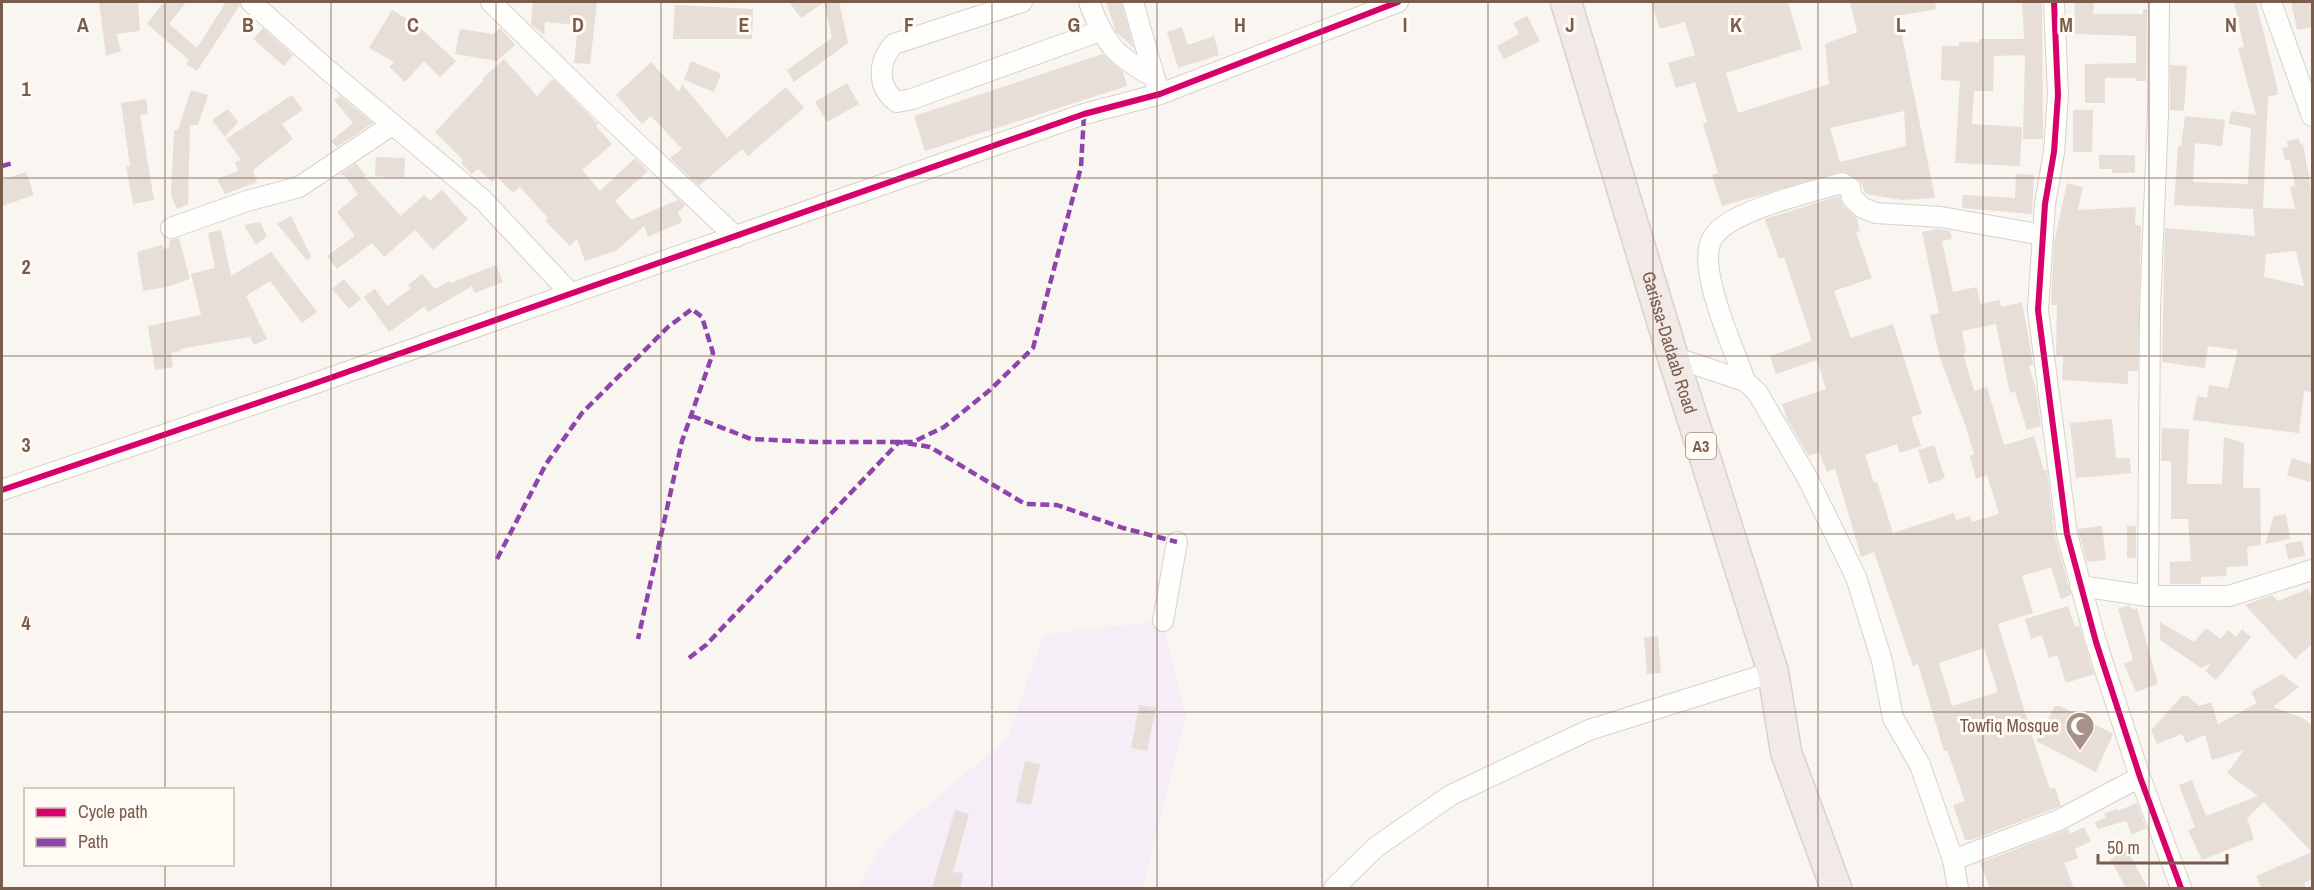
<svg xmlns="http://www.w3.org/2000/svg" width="2314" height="890" viewBox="0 0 2314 890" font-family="'Archivo Narrow',sans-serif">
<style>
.education{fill:#f6eef6}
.building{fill:#e6ded7;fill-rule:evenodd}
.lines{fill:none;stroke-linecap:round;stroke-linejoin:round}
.minor-casing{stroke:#d7d1cb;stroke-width:22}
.highway-casing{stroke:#dad1cc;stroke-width:33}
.minor{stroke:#fefefd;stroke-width:20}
.highway{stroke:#f2eae7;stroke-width:30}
.quiet{stroke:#8e44ad;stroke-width:4.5;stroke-dasharray:9 4.5;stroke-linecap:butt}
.cycleway-casing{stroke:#fffaf3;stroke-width:10}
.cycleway{stroke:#d6006c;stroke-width:6}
.grid{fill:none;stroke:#7a5c4d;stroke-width:1.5;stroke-opacity:0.55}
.labels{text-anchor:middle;stroke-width:6;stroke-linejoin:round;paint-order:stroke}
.shield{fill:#fffaf3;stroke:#a28b7f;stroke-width:1.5}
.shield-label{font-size:16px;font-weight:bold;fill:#7a5c4d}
.street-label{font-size:18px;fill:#7a5c4d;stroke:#fffaf3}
.poi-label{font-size:18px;fill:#7a5c4d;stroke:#fffaf3;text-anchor:end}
.grid-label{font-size:20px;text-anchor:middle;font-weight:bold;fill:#7a5c4d;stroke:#fffaf3;stroke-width:6;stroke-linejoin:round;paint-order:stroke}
</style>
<rect width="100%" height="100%" fill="#f9f5f0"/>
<polygon class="education" points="1163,621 1186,717 1143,888 857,888 885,841 1007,739 1044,634"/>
<g class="building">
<polygon points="99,2 138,2 140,31 116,34 121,51 106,56"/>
<polygon points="164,2 186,2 169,24 197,48 226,2 239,2 240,5 197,71 186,64 189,60 147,24"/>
<polygon points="533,2 597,2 590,64 574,63 578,25 545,22 544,35 531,24"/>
<polygon points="789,2 839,2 848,43 794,82 787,70 832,38 824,2 801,18"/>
<polygon points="1106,2 1121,2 1134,48 1116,32"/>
<path d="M1651,2H1788L1802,49L1726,73L1738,113L1829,84L1825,44L1857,32L1850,2H1935L1936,9L1898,16L1935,198L1902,200L1866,194L1860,181L1843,171L1722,206L1712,175L1718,173L1703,124L1707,122L1695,82L1676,88L1668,63L1695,55L1685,22L1660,29ZM1904,111L1906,146L1840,162L1830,128Z"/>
<polygon points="2022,2 2042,2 2043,139 2023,139 2025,55 1994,56 1993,91 1974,91 1972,124 2022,127 2020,166 1955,163 1960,81 1941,80 1942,46 1959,46 1959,42 1979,42 1979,39 2024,39"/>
<polygon points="2075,2 2094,2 2093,14 2143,14 2143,9 2147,9 2146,81 2136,81 2136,78 2105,78 2105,103 2085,103 2085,64 2136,63 2136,36 2074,34"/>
<path d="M2234,2H2256L2278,90L2277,95L2268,96L2263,208L2295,209L2290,187L2295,186L2290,160H2285L2282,148L2288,147L2287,141L2299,139L2300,144H2303L2309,176L2313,207V366L2311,392L2304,391L2299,433L2193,420L2197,396L2207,398L2209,385L2228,388L2238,350L2208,346L2205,368L2162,362L2165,228L2255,236L2253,209L2174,205L2178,146H2181L2185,116L2225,120L2222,146L2195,143L2193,182L2248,184L2251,128L2229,124L2231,111L2256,115L2238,48L2244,47ZM2296,251L2304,286L2264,277L2266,254Z"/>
<polygon points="2291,2 2313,2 2313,27 2297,30"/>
<polygon points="675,5 753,9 752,39 673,39"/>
<polygon points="392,10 417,25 456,61 440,77 424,61 405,82 389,67 394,62 369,48"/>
<polygon points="1527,16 1540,41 1504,59 1497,46 1519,34 1513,23"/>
<polygon points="1182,27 1188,45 1214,36 1219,55 1178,68 1167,32"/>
<polygon points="263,28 293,55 284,66 253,39"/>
<polygon points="500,28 515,45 497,61 455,54 460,29 493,34"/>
<polygon points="1103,54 1123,72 1127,86 925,151 914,116"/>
<polygon points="504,59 537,96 553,79 598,124 596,126 612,144 582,170 600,191 635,158 648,171 615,201 631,220 678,200 657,179 685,205 678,212 682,222 648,237 644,226 617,250 585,261 577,239 570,246 545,221 548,218 520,187 513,193 497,177 492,182 478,169 472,174 461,163 463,160 435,132 484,80 482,79"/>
<polygon points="691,61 721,74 714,92 684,80"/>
<polygon points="651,62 679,92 682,84 727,138 786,87 804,108 748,156 742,149 699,186 670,158 682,149 651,116 642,124 616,95"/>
<polygon points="2170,65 2187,66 2184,111 2170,110"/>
<polygon points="847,83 859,104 827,122 815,102"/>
<polygon points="191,90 208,95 198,125 190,125 188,204 177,209 171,196 174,130 178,130"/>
<polygon points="292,95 303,110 282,124 293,139 253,170 257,182 225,194 217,179 238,171 235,162 241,160 226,139"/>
<polygon points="340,96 373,123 337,147 331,141 353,123 334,100"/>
<polygon points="146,99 148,114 140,115 154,200 133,204 126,167 130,166 121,103"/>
<polygon points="228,109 238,122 225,137 212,120"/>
<polygon points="2073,110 2093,110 2092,152 2073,152"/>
<polygon points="2099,155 2135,155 2135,173 2112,173 2112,169 2099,169"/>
<polygon points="376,157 405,158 404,178 375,176"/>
<polygon points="356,163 366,176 364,176 401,216 424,195 430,201 442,190 468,219 433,250 415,230 384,257 372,243 337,269 327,256 355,236 337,212 358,194 344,175 339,175"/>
<polygon points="26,172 34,195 2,206 2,180"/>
<polygon points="2016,174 2034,175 2032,214 1962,208 1963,195 2015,198"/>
<polygon points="2067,183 2083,187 2078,210 2136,207 2135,225 2141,226 2138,371 2128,371 2128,384 2062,380 2063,356 2056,355 2057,305 2051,305 2054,243"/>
<path d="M1839,196L1843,206L1856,217L1860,231L1856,232L1872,278L1834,291L1851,338L1893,324L1922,414L1911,417L1921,446L1900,453L1897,444L1865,455L1874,483L1877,482L1893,533L1954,513L1956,520L1970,516L1972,522L1999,514L1987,475L1976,479L1970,456L1974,454L1966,427L1940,358L1930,315L1939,313L1922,232L1938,229L1950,231L1952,239L1942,241L1953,292L1977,287L1980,304L2000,300L2001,307L2022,302L2030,345L2033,365L2029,366L2036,389L2041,426L2027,430L2015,391L2010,393L1996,324L1962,331L1966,353H1963L1974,391L1987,387L2004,445L2034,436L2044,471L2047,470L2055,536L2071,595L2061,599L2051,567L2022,576L2033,613L1998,624L2035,745L2050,789L2055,788L2061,806L1971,840H1965L1953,805L1965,801L1947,750L1944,751L1918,664L1913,666L1874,552L1861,557L1835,468L1827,472L1819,452L1809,456L1788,421L1782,404L1826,389L1817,360L1776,374L1770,356L1812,341L1784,257L1779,259L1765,219ZM1984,648L1998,692L1952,706L1939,663Z"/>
<polygon points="291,216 311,257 307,260 277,224"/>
<polygon points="260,222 267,236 256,245 244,225"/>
<polygon points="221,230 231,276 271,252 317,312 302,323 270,281 246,296 267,339 254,345 250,337 180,349 181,351 171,353 173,367 155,370 148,326 201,315 191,274 215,268 208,233"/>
<polygon points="179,238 190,279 167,287 143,291 137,252 162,245 163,249 169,248 170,240"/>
<polygon points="496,265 503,282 475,293 472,286 428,312 425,306 389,332 364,297 375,289 387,306 411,288 408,285 422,274 435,289 450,281 451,283"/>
<polygon points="344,279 361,299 349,309 332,289"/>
<polygon points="2112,419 2116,458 2130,458 2131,473 2076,478 2070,423"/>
<polygon points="2162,428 2189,429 2187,484 2222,484 2224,437 2244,443 2243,488 2260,488 2261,545 2247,547 2248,566 2226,567 2227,576 2201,577 2201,584 2170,584 2170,562 2191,561 2188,519 2171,519 2171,461 2161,461"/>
<polygon points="1934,445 1945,478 1929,484 1918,450"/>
<polygon points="2292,458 2313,465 2313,483 2287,475"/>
<polygon points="2286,514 2290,539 2265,544 2274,516"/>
<polygon points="2102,526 2106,560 2087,562 2078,529"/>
<rect x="2127" y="526" width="9" height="32"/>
<polygon points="2302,541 2305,556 2288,559 2285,544"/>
<polygon points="2308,589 2313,600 2313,643 2295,659 2245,605 2272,595 2278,601"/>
<polygon points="2129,605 2133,610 2137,608 2158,684 2136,692 2124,664 2133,660 2118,609"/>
<polygon points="2068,606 2075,627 2079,625 2094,674 2066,683 2057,655 2049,658 2042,635 2031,639 2025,619"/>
<polygon points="2160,622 2194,642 2206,628 2221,639 2228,630 2236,637 2242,629 2251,637 2216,680 2205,671 2212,663 2201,668 2160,640"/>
<polygon points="1658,636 1661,673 1647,674 1644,637"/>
<polygon points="2282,674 2299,687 2273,707 2303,718 2313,727 2313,879 2304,883 2306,888 2261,888 2256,876 2312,852 2264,802 2247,818 2254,839 2202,860 2188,830 2195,827 2179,785 2192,780 2206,816 2258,796 2227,773 2244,750 2212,760 2205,735 2186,743 2182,734 2157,744 2151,730 2182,696 2188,696 2199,706 2211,702 2218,724 2257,703 2251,692"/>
<polygon points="1139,705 1156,708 1147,751 1131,748"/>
<polygon points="2055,706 2060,706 2113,734 2096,772 2036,741"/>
<polygon points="1025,761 1040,764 1031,805 1016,802"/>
<polygon points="2137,803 2146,828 2132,835 2126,821 2098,829 2095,822 2106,817 2104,813 2118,809 2118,811"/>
<polygon points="955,810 969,814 953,872 963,873 961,888 932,888"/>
<polygon points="2084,827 2091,841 2075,849 2078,858 2064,863 2074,888 1990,888 1980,863 2068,829 2070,834"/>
<polygon points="2127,850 2148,888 2126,888 2110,859"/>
</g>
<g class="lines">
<g class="minor-casing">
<g id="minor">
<polyline points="251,2 329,71 483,200 571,294"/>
<polyline points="491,2 595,104 736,237"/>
<path d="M1022,2L894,44C878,61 876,87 897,102L912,99L1100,31"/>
<path d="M1089,2C1105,44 1115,56 1154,77"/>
<polyline points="1133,2 1156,83"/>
<polyline points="2054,2 2058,95 2054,152 2045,204 2038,310 2067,534 2096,642 2140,777 2181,888"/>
<polyline points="2271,2 2312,116"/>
<polyline points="171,228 247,201 299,187 392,125"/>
<polyline points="1673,357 1745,381 1757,392 1807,477 1856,577 1882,661 1893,718 1920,765 1953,860 1958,888"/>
<path d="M1745,381C1734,348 1696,269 1712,239C1726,211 1812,192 1842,183L1850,188L1852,198L1863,208L1876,213L1941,217L2043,235"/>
<polyline points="2,490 310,385 1084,114 1160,94 1398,2"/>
<polyline points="2080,586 2148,596 2229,596 2312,570"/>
<polyline points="2148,596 2150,310 2158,114 2159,2"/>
<polyline points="1163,621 1177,542"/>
<polyline points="1953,860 2059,820 2140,777"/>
<polyline points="1334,888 1376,847 1451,795 1589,730 1773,672"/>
</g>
</g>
<g class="highway-casing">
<g id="highway">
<path id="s1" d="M1566,2L1673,357L1773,672L1786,752L1836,888"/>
</g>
</g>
<use href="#minor" class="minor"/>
<use href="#highway" class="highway"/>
<g class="quiet">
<polyline points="2,166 13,163"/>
<polyline points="692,416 751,439 816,442 913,442 944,427 990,390 1033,348 1081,167 1084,114"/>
<polyline points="497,559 546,464 582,413 668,327 692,309 702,317 713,353 682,441 638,639"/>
<polyline points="689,658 706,645 899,442 930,447 1025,504 1057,505 1123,528 1177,542"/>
</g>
<g class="cycleway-casing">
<g id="cycleway">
<polyline points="2054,2 2058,95 2054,152 2045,204 2038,310 2067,534 2096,642 2140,777 2181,888"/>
<polyline points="2,490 310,385 1084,114 1160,94 1398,2"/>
</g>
</g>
<use href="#cycleway" class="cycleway"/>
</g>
<path class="grid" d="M165,2V790M331,2V888M496,2V888M661,2V888M826,2V888M992,2V888M1157,2V888M1322,2V888M1488,2V888M1653,2V888M1818,2V888M1983,2V888M2149,2V888M2,178H2312M2,356H2312M2,534H2312M2,712H2312M165,864V888"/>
<defs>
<g id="mosque-pin" transform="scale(1.5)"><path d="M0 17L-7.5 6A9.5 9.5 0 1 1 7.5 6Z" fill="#a69286" stroke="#fffaf3"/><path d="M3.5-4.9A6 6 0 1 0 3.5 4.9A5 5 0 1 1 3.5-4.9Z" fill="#fff"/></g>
</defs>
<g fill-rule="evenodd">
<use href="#mosque-pin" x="2080" y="726"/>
</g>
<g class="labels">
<rect class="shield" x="1686" y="433" width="30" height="26" rx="4.5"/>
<g class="shield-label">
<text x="1701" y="452">A3</text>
</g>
<g class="street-label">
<text dy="6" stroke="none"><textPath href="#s1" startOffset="356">Garissa-Dadaab Road</textPath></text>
</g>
<g class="poi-label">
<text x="2059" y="732">Towfiq Mosque</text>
</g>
</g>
<g class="grid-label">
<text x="83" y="32">A</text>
<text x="248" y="32">B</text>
<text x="413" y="32">C</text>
<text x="578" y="32">D</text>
<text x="744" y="32">E</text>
<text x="909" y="32">F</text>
<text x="1074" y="32">G</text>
<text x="1240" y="32">H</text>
<text x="1405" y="32">I</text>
<text x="1570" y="32">J</text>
<text x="1736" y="32">K</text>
<text x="1901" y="32">L</text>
<text x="2066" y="32">M</text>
<text x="2231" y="32">N</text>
<text x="26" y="96">1</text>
<text x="26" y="274">2</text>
<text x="26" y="452">3</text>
<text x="26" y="630">4</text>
</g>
<rect width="2314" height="890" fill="none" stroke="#7a5c4d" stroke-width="6"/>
<rect x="24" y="788" width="210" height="78" fill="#fffaf3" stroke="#cabbb1" stroke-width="1.5"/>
<rect x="36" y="808" width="30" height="9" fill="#d6006c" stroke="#cabbb1" stroke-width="1.5"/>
<text x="78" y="818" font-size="18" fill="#7a5c4d">Cycle path</text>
<rect x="36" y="838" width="30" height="9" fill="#8e44ad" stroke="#cabbb1" stroke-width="1.5"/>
<text x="78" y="848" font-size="18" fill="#7a5c4d">Path</text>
<path d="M2098 854v9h129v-9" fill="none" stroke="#7a5c4d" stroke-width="3"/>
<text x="2107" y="854" font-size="18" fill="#7a5c4d" stroke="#fffaf3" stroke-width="4.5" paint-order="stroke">50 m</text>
</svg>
